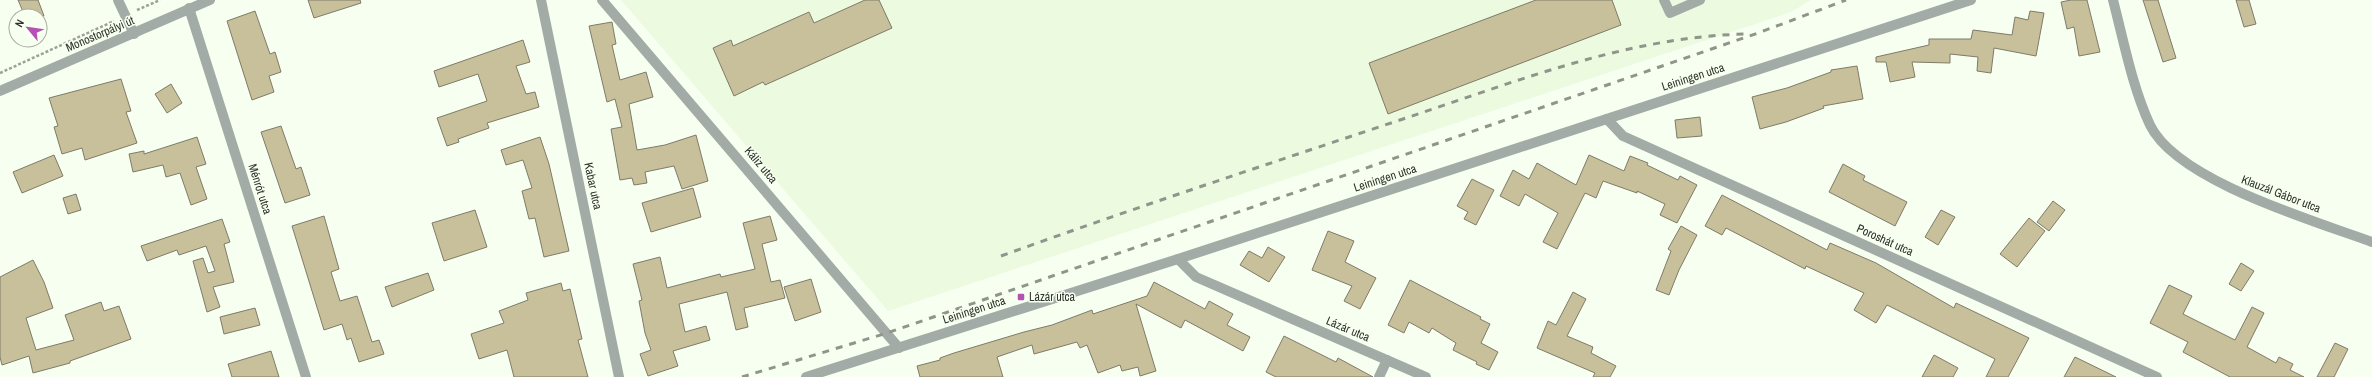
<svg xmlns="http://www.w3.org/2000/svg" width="2372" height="377" viewBox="0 0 2372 377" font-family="'Archivo Narrow',sans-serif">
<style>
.built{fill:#ecfae0}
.building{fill:#c7c09b;stroke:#7e7b69}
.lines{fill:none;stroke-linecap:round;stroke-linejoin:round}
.path{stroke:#9ca296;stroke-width:2.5;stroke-dasharray:3 2;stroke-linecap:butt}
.minor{stroke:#a2aba6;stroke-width:10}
.rail{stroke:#8f958a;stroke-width:3;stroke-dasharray:7 7;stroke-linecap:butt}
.poi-dot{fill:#b650b5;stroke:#f7fff0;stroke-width:1.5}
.labels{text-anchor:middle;stroke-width:3;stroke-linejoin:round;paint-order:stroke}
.street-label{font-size:12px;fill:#2e322b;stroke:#f7fff0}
.poi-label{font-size:12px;fill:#2e322b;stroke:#f7fff0;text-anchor:start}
</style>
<rect width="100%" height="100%" fill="#f7fff0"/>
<polygon class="built" points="621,0 1811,0 1791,12 888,311"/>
<g class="building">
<polygon points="18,0 38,0 44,16 25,16"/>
<polygon points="308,0 360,0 361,3 314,18"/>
<polygon points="865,0 879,0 892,28 765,85 763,82 734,96 713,48 731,40 733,46 809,12 814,23"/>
<polygon points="1536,0 1612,0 1621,25 1388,114 1369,63"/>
<polygon points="2071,0 2087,0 2100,52 2079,56 2074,27 2067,29 2061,2"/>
<polygon points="2143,0 2158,0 2176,58 2163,62"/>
<polygon points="2236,0 2249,0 2256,24 2244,27"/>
<polygon points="255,11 270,54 275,52 281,72 269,76 274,92 252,100 227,21"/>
<polygon points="2030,11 2044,13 2036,56 1994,48 1991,73 1977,71 1978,57 1950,54 1950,63 1912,62 1915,77 1890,82 1886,62 1876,62 1876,57 1929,45 1929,39 1971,39 1973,30 2012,35 2015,17 2028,20"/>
<polygon points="612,22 616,44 612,45 620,80 646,72 653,97 629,104 637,150 665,145 696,135 708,181 682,189 674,166 645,172 647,183 634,185 632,178 620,180 611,129 622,127 615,99 607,102 589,26"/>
<polygon points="523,40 530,62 516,66 526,94 535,92 539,107 487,123 489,128 458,139 459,142 447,146 437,118 487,101 478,74 439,87 434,71"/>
<polygon points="1857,66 1863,99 1823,106 1824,108 1786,122 1760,129 1752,97 1787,88 1831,72 1831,70"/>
<polygon points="121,79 131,111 126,112 137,143 85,160 82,148 62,154 54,127 58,126 49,98"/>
<polygon points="171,84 182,103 167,113 155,94"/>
<polygon points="1700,117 1702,136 1677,138 1675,120"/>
<polygon points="281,126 296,169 301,167 310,195 285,203 261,132"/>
<polygon points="197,137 206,164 196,167 207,199 191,205 180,173 166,177 163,165 133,172 129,154 144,151 144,154"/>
<polygon points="540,137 549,164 569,251 544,257 535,218 529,219 522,191 532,188 523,160 506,165 501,150"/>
<polygon points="54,155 63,176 22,193 13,172"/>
<polygon points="1589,155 1624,171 1630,156 1648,163 1647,165 1678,180 1680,176 1697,185 1677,223 1660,215 1665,204 1637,191 1637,193 1603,181 1596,198 1585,193 1557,249 1543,242 1558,213 1525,194 1519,206 1500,196 1513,170 1529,179 1537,163 1576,185"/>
<polygon points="1843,164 1865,176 1863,180 1907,202 1895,226 1829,192"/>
<polygon points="1472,179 1494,190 1476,225 1464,219 1468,212 1457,206"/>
<polygon points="693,188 701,217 651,232 642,203"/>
<polygon points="76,194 81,210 68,214 63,198"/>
<polygon points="1722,195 1827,250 1830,243 1876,263 1954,308 1956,303 2029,338 2014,366 2008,377 1986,377 1995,359 1887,305 1876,323 1854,310 1864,293 1806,266 1805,269 1726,228 1722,235 1705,226"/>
<polygon points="2053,201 2065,210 2049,231 2037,222"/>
<polygon points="475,210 487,247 444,261 432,223"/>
<polygon points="1941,210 1955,217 1938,245 1925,237"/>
<polygon points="324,216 339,269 331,272 340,301 357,296 372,342 379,340 384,354 359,362 351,338 347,340 342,324 324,330 292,226"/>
<polygon points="770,216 777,240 762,244 771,282 780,280 785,298 744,308 748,327 736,330 727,292 679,304 685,332 706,326 710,340 673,351 678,366 648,376 640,354 651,350 645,333 639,301 642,300 633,264 660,257 667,288 720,274 721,277 755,269 743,223"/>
<polygon points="2029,218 2045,231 2017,267 2000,254"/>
<polygon points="222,219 230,242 224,244 234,282 213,287 220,307 207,312 193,261 203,258 208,273 215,271 206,246 179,255 177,250 147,261 141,246"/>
<polygon points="1681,226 1697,235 1679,270 1669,295 1656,290 1671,251 1668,249"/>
<polygon points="1328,231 1354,241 1345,262 1376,278 1360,309 1344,301 1352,286 1312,270"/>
<polygon points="1268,247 1285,257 1269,282 1240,265 1249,251 1262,258"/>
<polygon points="33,260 44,282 53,308 26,318 36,350 74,340 65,315 101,302 104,311 119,306 131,339 70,361 70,363 33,373 29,356 2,365 0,357 0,277"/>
<polygon points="2241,263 2254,271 2241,291 2229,284"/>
<polygon points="428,273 434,290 392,307 385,287"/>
<polygon points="811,279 821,312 795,321 784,287"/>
<polygon points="1410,280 1481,317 1480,319 1490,324 1481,343 1498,352 1489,370 1476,364 1477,362 1453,350 1456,343 1432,328 1429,333 1409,322 1404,333 1388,325"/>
<polygon points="1154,282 1205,309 1209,301 1233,314 1227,325 1250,337 1243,351 1185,320 1181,328 1136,304 1156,371 1140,376 1138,367 1122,371 1120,365 1098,373 1087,345 1080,348 1077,342 1034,354 1032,345 997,357 1003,377 920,377 917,366 940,360 940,358 954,353 1024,332 1052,325 1092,310 1093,314 1147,296"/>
<polygon points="561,283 563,291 570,289 582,339 578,340 588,377 514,377 507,350 479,359 471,334 504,323 499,311 528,300 526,293"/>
<polygon points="2169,285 2192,296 2183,314 2235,340 2252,307 2264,313 2247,347 2276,363 2279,357 2293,364 2290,370 2304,377 2230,377 2183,352 2188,342 2150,323"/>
<polygon points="1573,292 1586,299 1567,336 1593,347 1591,353 1616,366 1610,377 1593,377 1595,373 1537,348 1548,321 1556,325"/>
<polygon points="255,308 260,325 224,334 220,317"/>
<polygon points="1284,336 1336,362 1338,358 1373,377 1276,377 1266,372"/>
<polygon points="2335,343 2348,349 2334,377 2317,377"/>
<polygon points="271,351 279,377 232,377 228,364"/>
<polygon points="1934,355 1958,368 1953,377 1922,377"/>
<polygon points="2075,357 2116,377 2064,377"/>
</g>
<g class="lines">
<g class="path">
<polyline points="137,10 160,0"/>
<polyline points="0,73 114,21"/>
</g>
<g class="minor">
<polyline points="118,0 134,34"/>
<polyline points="541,0 619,377"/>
<polyline points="602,0 899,348"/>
<polyline points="1664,0 1670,13 1700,0"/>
<path d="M2113,0C2124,42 2132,86 2150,125C2177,181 2315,221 2372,242"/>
<polyline points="189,8 306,377"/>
<polyline points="0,91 210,0"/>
<polyline points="1607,119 1623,136 2157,377"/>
<polyline points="1178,259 1196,277 1426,377"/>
<polyline points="806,377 1178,259 1971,0"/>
<polyline points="1379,377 1387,360"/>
</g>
<g class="rail">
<path d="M1001,256C1134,208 1268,164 1403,119C1515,82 1629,36 1748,34"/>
<polyline points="742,377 887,333 1758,33 1846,0"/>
</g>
</g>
<rect class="poi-dot" x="1017" y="293" width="8" height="8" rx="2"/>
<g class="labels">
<g class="street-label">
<text transform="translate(100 34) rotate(-23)" y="4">Monostorpályi út</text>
<text transform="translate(1693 77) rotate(-18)" y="4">Leiningen utca</text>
<text transform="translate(761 165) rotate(50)" y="4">Káliz utca</text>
<text transform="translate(1385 178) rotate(-18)" y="4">Leiningen utca</text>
<text transform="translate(593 186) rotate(78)" y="4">Kabar utca</text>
<text transform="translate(260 189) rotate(72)" y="4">Ménrót utca</text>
<text transform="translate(2281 194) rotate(21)" y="4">Klauzál Gábor utca</text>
<text transform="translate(1885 240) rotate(24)" y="4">Poroshát utca</text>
<text transform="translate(974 310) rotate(-18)" y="4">Leiningen utca</text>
<text transform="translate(1348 329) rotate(23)" y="4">Lázár utca</text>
</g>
<g class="poi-label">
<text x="1029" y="301">Lázár utca</text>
</g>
</g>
<g transform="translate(28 28) rotate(299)"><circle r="19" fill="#f7fff0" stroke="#a7ada1"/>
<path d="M0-3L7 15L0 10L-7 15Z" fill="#b650b5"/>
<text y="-6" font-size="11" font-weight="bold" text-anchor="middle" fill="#2e322b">N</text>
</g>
</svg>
